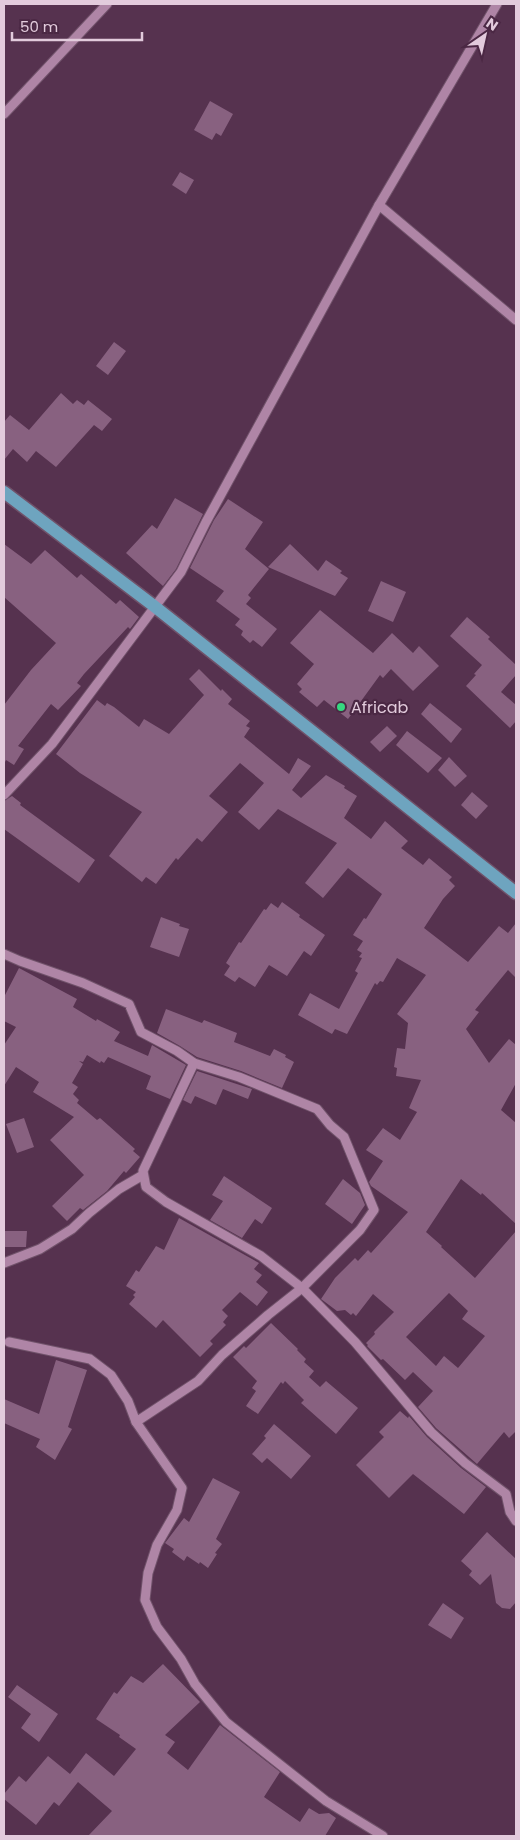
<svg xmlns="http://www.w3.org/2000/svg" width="520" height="1840" viewBox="0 0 520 1840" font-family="Poppins,sans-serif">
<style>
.building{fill:#886180;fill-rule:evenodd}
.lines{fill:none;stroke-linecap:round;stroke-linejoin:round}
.minor-casing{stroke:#70526a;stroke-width:11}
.major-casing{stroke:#70526a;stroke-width:15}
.minor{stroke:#af85a6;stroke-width:9}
.major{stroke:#6ea4bf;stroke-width:12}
.poi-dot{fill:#36d880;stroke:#4b2844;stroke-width:2}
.labels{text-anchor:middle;stroke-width:4.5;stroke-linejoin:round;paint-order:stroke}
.poi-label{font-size:16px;fill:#e2cbdc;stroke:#4b2844;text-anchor:start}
</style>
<rect width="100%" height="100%" fill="#56324f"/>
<g class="building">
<polygon points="210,101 233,114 221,136 216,133 212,140 194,130"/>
<polygon points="180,172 194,180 186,194 172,185"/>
<polygon points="114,342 126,351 108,375 96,366"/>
<polygon points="61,393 73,404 77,400 84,405 88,400 112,419 102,431 94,425 56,467 36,451 27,462 13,449 4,460 4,422 10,415 29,430"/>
<polygon points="175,498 203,514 176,569 163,586 126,553 152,525 157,529"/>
<polygon points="228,499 263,522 245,549 269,569 248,595 251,598 246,604 277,629 262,647 253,640 250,643 241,635 243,631 235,625 240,619 216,601 224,591 190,568 214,520"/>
<polygon points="4,544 31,564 45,550 77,578 81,574 116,604 120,600 139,617 130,629 128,627 84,674 77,683 81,686 58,710 51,704 18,746 24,749 14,765 6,760 4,764 4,705 31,670 56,643 4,597"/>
<polygon points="290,544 318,571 326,560 342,571 340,573 348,578 335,596 268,567"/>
<polygon points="381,581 406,592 393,622 368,611"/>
<polygon points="320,610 373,653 392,633 413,653 419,646 439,666 413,691 391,669 383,678 380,675 348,719 324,700 317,707 299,692 302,689 297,684 314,664 290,643"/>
<polygon points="467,617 490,637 488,639 516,665 516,675 501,692 516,705 516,721 510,728 466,686 476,675 474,674 482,665 450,636"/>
<path d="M199,669L221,691L222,689L232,699L228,704L250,721L246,726L250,728L244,737L289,774L298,758L311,766L292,790L301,798L326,775L345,786L344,788L357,796L344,818L371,839L385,821L408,841L401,848L423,865L429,858L452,877L449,880L455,886L443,899L424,928L468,962L499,926L508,933L516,923V978L508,970L475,1010L479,1012L466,1029L489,1063L509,1039L516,1045V1083L501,1110L516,1123V1224L482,1193L481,1195L461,1179L426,1232L442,1246L441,1247L475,1278L516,1231V1431L509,1438L504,1432L477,1464L436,1428L418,1407L433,1391L413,1372L405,1380L383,1359L381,1360L367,1346L368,1345L366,1343L375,1334L374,1332L394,1312L373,1294L356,1316L353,1313L351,1315L345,1310L337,1311L321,1299L335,1278L355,1258L358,1261L368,1250L371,1253L408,1212L371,1186L369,1182L383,1161L366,1150L383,1128L400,1140L417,1112L409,1108L421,1080L396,1076L397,1068L394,1067L397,1048L405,1049L408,1023L397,1014L426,975L397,958L383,982L380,981L377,985L375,983L347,1034L335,1029L332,1034L298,1015L310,993L339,1009L358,973L355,971L362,958L359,957L362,953L357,950L363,941L353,935L364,918L366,919L382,894L348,868L323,898L305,883L337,843L278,809L259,830L238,812L264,783L240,763L209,796L228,812L202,842L197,838L178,860L176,858L156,884L146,877L142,882L109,856L142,812L80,773L56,754L97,700L105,706L107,703L114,707L139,727L144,719L169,734L204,695L189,679ZM449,1293L468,1311L462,1319L485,1336L458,1368L444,1356L436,1366L406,1337Z"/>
<polygon points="430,703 462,729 451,743 421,714"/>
<polygon points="387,726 397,736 380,752 370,742"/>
<polygon points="407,731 442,758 428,773 396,745"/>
<polygon points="449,757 467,776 455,787 438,770"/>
<polygon points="472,792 488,806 476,819 461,805"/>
<polygon points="12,796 21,803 20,805 95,860 79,883 4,829 4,801"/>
<polygon points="282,902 300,915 299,917 325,935 311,956 304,951 287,976 269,965 255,987 239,977 235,982 224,975 230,966 226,963 239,942 241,943 264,909 266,910 271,903 278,908"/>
<polygon points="161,917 180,924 179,926 189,929 179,957 150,947"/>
<polygon points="19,968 77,999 73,1007 96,1021 97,1019 120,1032 114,1041 148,1056 152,1045 186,1065 170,1099 146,1089 151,1076 108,1057 104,1063 101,1061 100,1063 87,1055 83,1062 79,1061 83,1064 72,1083 78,1087 73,1094 79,1100 77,1103 97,1120 100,1118 135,1149 133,1151 140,1157 126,1173 124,1171 107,1191 83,1210 80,1208 67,1221 52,1206 84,1175 50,1140 74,1117 33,1092 39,1082 16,1067 4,1086 4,1045 16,1027 4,1021 4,997"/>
<polygon points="166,1009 202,1023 204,1020 237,1033 234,1042 270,1056 274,1049 286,1055 285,1057 294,1062 282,1088 241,1071 197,1057 180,1046 157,1033"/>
<polygon points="197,1071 252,1089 248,1099 223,1089 216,1105 195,1096 191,1104 183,1100"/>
<polygon points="24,1118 34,1147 17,1153 6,1124"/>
<polygon points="224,1176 272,1208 262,1224 255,1219 242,1238 210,1220 223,1201 212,1195"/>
<polygon points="343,1179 360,1193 365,1205 352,1224 325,1204"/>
<polygon points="179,1218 259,1263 254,1269 262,1275 256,1282 268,1292 257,1306 240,1292 222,1310 228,1316 223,1322 226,1325 210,1341 213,1344 200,1357 163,1320 156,1328 129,1304 135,1297 133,1295 136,1292 126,1286 136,1270 139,1272 156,1246 164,1250"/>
<polygon points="4,1231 27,1231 26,1247 4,1247"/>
<polygon points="271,1323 298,1349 297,1350 306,1359 304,1362 314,1371 309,1377 320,1387 326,1381 358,1408 336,1434 301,1403 304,1400 285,1381 283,1384 281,1382 258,1414 246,1406 256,1391 252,1388 257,1381 233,1357 244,1346 246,1348"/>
<polygon points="56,1360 87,1370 68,1427 72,1429 55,1460 36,1447 40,1439 4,1423 4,1399 39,1414"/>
<polygon points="400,1411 408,1418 409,1416 427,1437 461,1468 486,1487 464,1514 413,1474 389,1498 356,1465 384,1437 379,1432"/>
<polygon points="274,1424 311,1456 291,1479 267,1458 262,1463 252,1454 266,1438 264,1436"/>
<polygon points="213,1478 240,1492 216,1539 222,1544 215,1553 217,1554 208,1568 200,1562 199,1564 187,1556 184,1561 172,1552 174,1549 165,1543 184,1518 189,1522"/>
<polygon points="487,1532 516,1559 516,1602 510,1609 502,1608 496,1603 491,1574 480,1585 469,1575 472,1571 461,1561"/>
<polygon points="443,1603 464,1618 451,1639 428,1625"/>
<polygon points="163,1664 200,1702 165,1735 175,1742 167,1753 188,1770 220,1725 280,1772 264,1797 300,1822 309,1808 319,1814 329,1813 336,1818 325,1836 88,1836 112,1811 78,1782 59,1806 54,1802 36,1825 4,1799 4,1794 19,1776 26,1782 48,1756 70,1774 86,1753 114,1776 136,1749 119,1737 120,1735 96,1719 114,1692 117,1694 131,1676 143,1683"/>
<polygon points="17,1685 58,1714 39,1742 21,1728 31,1714 8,1697"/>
</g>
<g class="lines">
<g class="minor-casing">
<g id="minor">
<polyline points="4,114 107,4"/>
<polyline points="379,205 516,320"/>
<polyline points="4,795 52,744 181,572 206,522 379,205 497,4"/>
<polyline points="4,954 20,961 83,983 129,1004 141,1032 177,1051 194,1063 239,1077 317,1109 330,1125 344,1137 374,1210 360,1230 302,1288 268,1315 222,1355 198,1381 136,1422 182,1488 177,1510 157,1545 148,1573 145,1600 157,1627 181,1659 195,1684 226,1722 326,1801 383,1836"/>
<polyline points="194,1063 143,1171 146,1187 166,1202 261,1256 302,1288 355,1342 431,1432 465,1463 506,1494 510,1512 516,1521"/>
<polyline points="4,1263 40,1249 72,1229 89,1213 119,1189 143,1175"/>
<polyline points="9,1342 90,1359 111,1375 128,1401 136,1422"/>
</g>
</g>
<g class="major-casing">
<polyline id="major" points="4,492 154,606 516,893"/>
</g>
<use href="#minor" class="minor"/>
<use href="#major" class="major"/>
</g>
<circle class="poi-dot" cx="341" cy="707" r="5"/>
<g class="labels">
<g class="poi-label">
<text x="351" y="713">Africab</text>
</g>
</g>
<rect width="520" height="1840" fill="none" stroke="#e2cbdc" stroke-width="10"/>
<g transform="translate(485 35) rotate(34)" stroke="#4b2844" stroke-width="4" paint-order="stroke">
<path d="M0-4L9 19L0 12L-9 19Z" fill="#e2cbdc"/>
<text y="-8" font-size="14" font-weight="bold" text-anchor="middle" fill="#e2cbdc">N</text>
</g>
<path d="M12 32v8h130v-8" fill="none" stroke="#e2cbdc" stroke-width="2.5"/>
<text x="20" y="32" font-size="15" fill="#e2cbdc" stroke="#4b2844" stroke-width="4" paint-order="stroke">50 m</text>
</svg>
